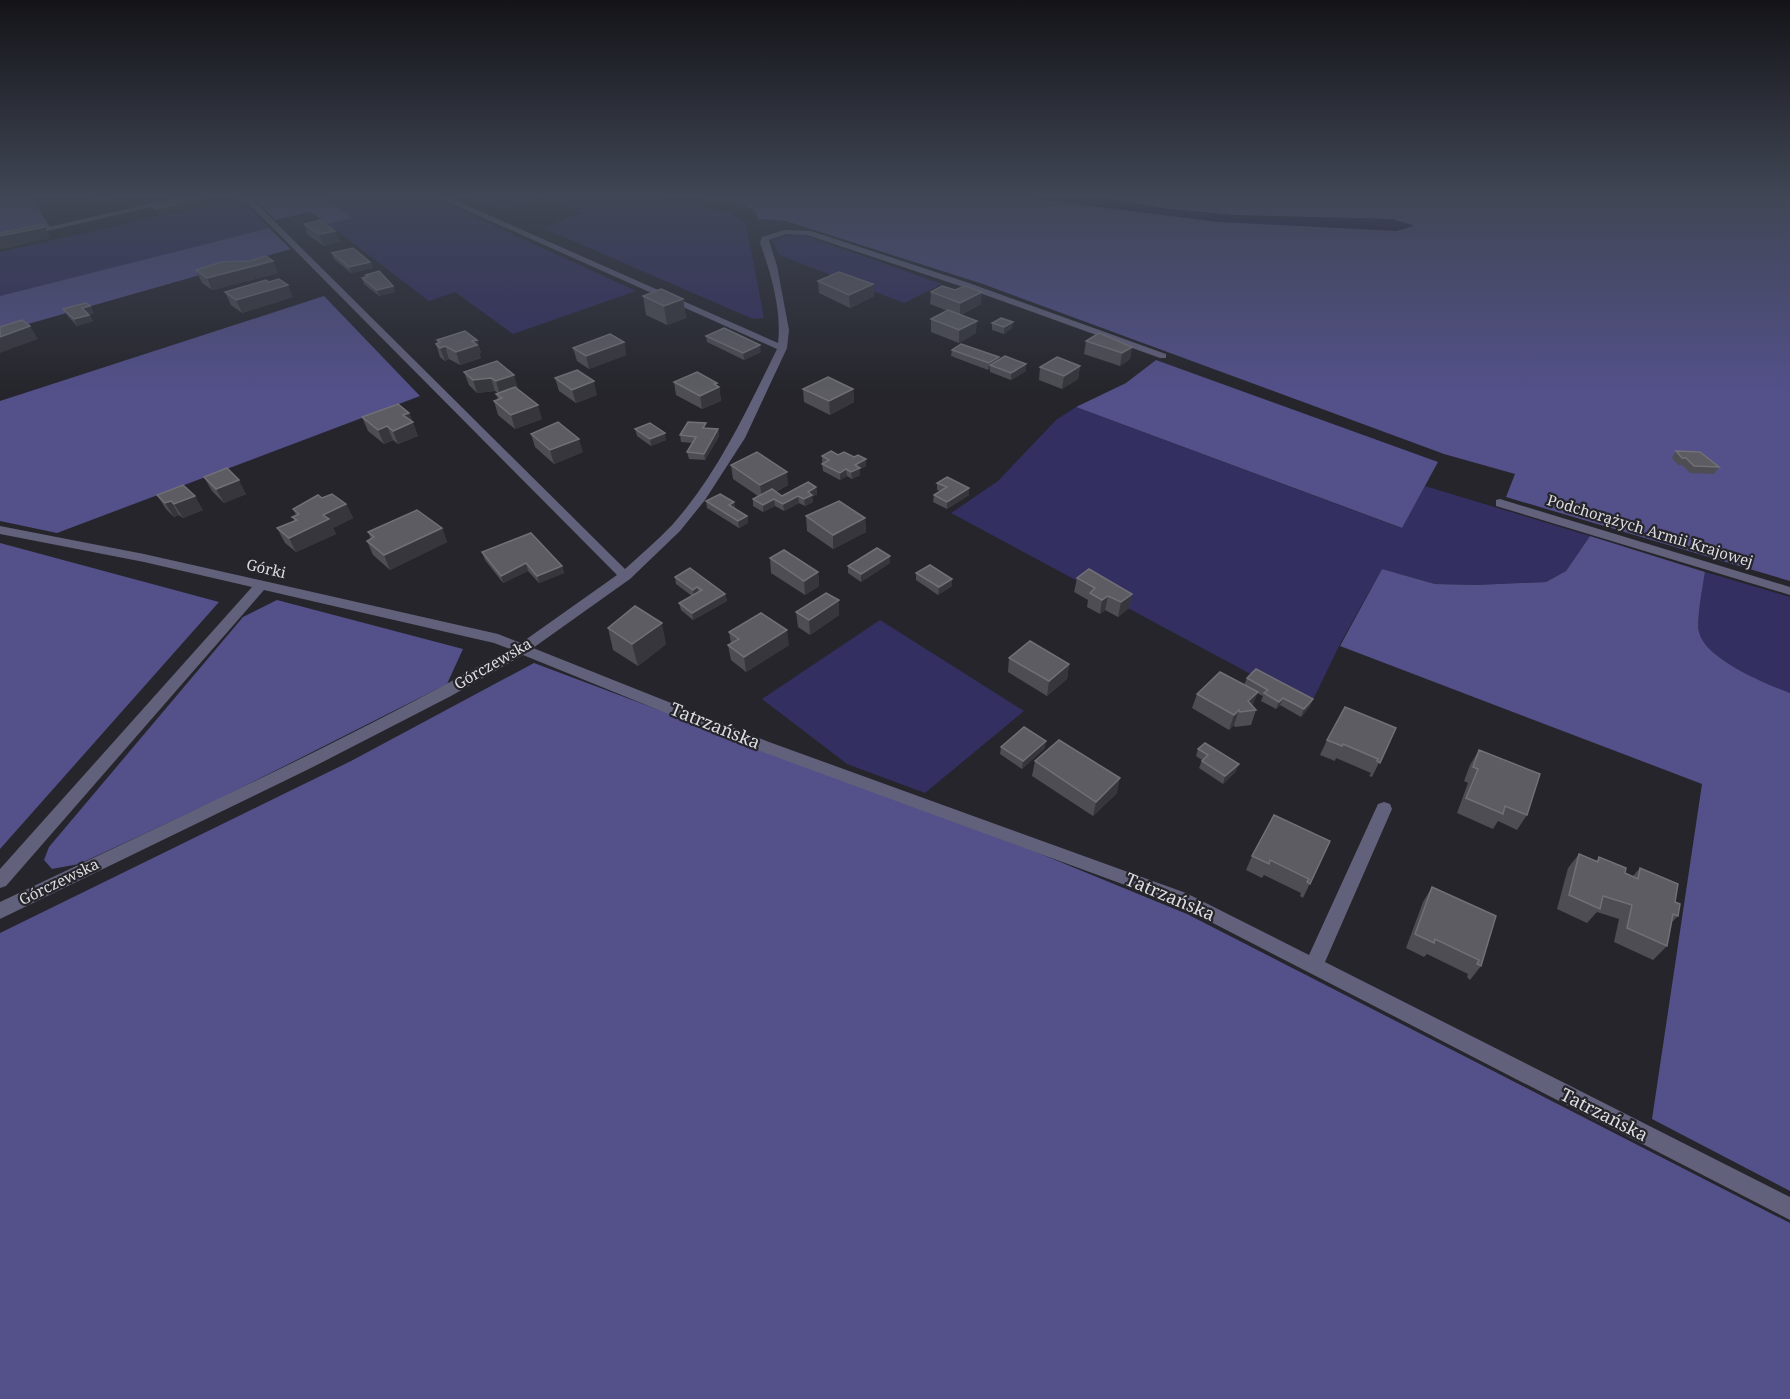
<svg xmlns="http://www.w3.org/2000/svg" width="1790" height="1399" viewBox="0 0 1790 1399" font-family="'Noto Serif',serif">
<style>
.green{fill:#332f61}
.forest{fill:#53508a}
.water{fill:#14083c}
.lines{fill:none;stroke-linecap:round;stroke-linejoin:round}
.minor{fill:#61617b;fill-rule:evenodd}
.wall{fill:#4d4d53}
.shaded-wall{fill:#36363c}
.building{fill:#5c5c62;stroke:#707076;stroke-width:1.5}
.labels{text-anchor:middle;stroke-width:4.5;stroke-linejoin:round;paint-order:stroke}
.street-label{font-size:15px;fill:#dddde1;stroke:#25252b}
.near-street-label{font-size:18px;fill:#dddde1;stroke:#25252b}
</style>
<rect width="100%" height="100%" fill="#25252b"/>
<g class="green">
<polygon points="226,197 239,197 269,228 0,296 0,252 228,201"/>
<polygon points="322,197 431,197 636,291 513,334 455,292 429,301 328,224 352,218"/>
<polygon points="469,197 657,197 730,213 746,224 764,318 753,319 543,228 583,213 542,198 501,211"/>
<polygon points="798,233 942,284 904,303 779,255 772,240"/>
<polygon points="1076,407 1401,528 1425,486 1590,536 1566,571 1546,582 1475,585 1435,584 1382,569 1341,642 1310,706 951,513 998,481 1056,420"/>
<path d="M1705,572L1790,597V693C1766,684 1705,659 1699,632C1696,622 1703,585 1705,572Z"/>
<polygon points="880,620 1024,711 925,793 847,764 762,699"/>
</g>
<g class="forest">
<polygon points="0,197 31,197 50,227 0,238"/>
<polygon points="253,197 322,197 352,218 328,224 311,212 275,220"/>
<polygon points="685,197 1021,197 1219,222 1413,225 1392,219 1233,215 1160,208 1103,197 1790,197 1790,581 1506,497 1515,474 1444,454 983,284 786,221 758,219 756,212 737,202"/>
<polygon points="269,228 291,249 0,332 0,296"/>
<polygon points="324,296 420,396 57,533 0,521 0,401"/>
<polygon points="1156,360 1438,462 1402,528 1076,407 1126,383"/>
<path d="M1590,536L1705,572C1703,585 1696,622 1699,632C1705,659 1766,684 1790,693V1191L1652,1119L1702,784L1340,646L1382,569L1435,584L1476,585L1546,582L1566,571Z"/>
<polygon points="0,543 219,602 0,849"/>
<polygon points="277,600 463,649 447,684 217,800 79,864 52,869 44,860 49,847 243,617"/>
<polygon points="534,663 1036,852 1187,914 1790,1223 1790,1399 0,1399 0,933 351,761"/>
</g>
<polygon class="water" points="1021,197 1103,197 1160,208 1233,215 1392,219 1414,226 1396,231 1219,222"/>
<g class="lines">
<g class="minor">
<polygon points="180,197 195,197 0,242 0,238"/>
<path d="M242,197H250L625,569C641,554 658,540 673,524C718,473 747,410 777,349L437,197H448L778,343C782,311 771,273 760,243L762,237L785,230L811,231L969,283L1166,354V358H1160L963,287L807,235L786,234L769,240L777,266L789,330L787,348L745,438L705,500L680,531L630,579L533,648L769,742L1186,893L1309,955L1378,804L1384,802L1390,804L1392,809L1325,962L1790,1197V1220L1174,903L757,750L523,655L451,696L313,767L0,919V902C171,821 345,742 510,649L494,643L264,590L6,886L0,888V869L252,587L144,562L0,534V526L144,554L498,634L521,643L617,575Z"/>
<polygon points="1500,499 1790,587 1790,595 1496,506 1496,500"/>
</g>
</g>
<g class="wall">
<polygon points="304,224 335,231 340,242 324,246 308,235"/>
<polygon points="332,253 370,262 373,268 351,273 334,259"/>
<polygon points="196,270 278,273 212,290 202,283"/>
<polygon points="366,275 393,286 395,292 379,296 364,284 362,278 367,277"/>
<polygon points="818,281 873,284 874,296 850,308 819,293"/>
<polygon points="225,292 293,297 242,313 231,305"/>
<polygon points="931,292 981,304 961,315 976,333 959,343 931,332 931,319 948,311 930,304"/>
<polygon points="643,296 683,299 686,318 667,325 646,315"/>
<polygon points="90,306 94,313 89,314 93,321 77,326 67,315 63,309"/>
<polygon points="992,323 1012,328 1004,334 992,330"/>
<polygon points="706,336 761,352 744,360 707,342"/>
<polygon points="437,340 477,340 481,353 479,353 481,358 460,365 449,359 445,361 440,357 436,344 438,343"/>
<polygon points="1086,341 1132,347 1130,359 1120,366 1084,354"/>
<polygon points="624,342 626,355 589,369 577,361 573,348"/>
<polygon points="952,350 999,357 999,360 1026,371 1011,380 990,372 990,369 988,370 951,356"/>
<polygon points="497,361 518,388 517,389 542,419 515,429 498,415 494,401 498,400 496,394 498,393 495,391 477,393 469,385 464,372"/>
<polygon points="1080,366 1078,379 1062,389 1039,380 1040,367"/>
<polygon points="555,378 597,395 576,403 559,391"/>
<polygon points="674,382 717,383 717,386 719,387 721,401 702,409 676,395"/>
<polygon points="803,389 853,389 854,402 830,415 804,402"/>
<polygon points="409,413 418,436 398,444 393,440 384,444 368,431 362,417"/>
<polygon points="706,428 718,429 719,436 705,460 689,459 687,452 693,443 681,442 680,435"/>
<polygon points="635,429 666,440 651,446 637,436"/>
<polygon points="531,434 583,452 554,464 535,447"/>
<polygon points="1676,451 1719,467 1714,474 1690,473 1682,465 1678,465 1672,458"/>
<polygon points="838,455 866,459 866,466 860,469 860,475 852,479 847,476 840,480 823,471 822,463 822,456"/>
<polygon points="731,465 788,485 776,492 782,496 816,487 817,494 812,497 813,502 805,506 799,503 784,511 775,506 763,512 753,506 753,499 758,496 733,479"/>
<polygon points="204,477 246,494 224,503 212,491"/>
<polygon points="937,483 969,495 947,509 933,502 934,495 940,491 937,490"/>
<polygon points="157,495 203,510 183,518 179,515 174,517 166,509"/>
<polygon points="322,498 346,504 353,518 333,528 336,534 296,552 285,543 277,528 295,521 292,517 296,515 293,509"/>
<polygon points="706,501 734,502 735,509 747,516 748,523 739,528 707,508"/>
<polygon points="806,516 865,518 866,532 833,549 807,531"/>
<polygon points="442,528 447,542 390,570 373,555 367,541 371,539 368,532"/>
<polygon points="482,552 562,566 564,573 539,583 528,571 503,583 485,560"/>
<polygon points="890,556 890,563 861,582 848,573 848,566"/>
<polygon points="770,558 818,572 819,586 805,595 771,573"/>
<polygon points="916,573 952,579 952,586 938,595 916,580"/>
<polygon points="675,577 725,594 727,601 693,620 681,610 679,603 692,596 676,584"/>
<polygon points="1077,578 1132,594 1129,608 1118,617 1105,610 1100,614 1087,607 1088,600 1074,592"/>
<polygon points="796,612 839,615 810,635 798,627"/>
<polygon points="608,628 666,644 638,666 613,650"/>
<polygon points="729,632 789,645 746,672 731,660 728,645 731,643"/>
<polygon points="1009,658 1069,664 1067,679 1047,696 1008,672"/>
<polygon points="1247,678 1310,706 1301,717 1280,705 1276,709 1261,701 1263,696 1257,693 1252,706 1256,710 1251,725 1235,727 1234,725 1229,730 1192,708 1197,694 1244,685"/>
<polygon points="1396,728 1372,777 1369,776 1371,773 1336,758 1335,761 1320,755 1327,740"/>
<polygon points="1001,747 1045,748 1022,769 1000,754"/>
<polygon points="1198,749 1236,771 1223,784 1199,768 1202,760 1196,756"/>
<polygon points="1479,750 1527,815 1517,830 1498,821 1493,829 1457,813 1468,783 1464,781 1470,765"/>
<polygon points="1035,761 1117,793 1093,816 1032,776"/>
<polygon points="1330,841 1303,898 1300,896 1301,893 1264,875 1262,878 1246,870 1252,856"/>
<polygon points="1579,854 1596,861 1599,857 1625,873 1632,877 1640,868 1675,902 1678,916 1672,922 1667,946 1653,960 1614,942 1619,919 1597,912 1587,923 1557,909 1568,868"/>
<polygon points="1432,887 1496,916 1481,966 1470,980 1467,977 1468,974 1427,954 1424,957 1406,948 1423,902"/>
</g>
<g class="shaded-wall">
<polygon points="91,197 111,197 114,202 95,205"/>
<polygon points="201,199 204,204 158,215 155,209"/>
<polygon points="45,227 51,238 0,250 0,236"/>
<polygon points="335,231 340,242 324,246 319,234"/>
<polygon points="273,261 278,273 212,290 207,278"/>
<polygon points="370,262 373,268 351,273 349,267"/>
<polygon points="873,284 874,296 850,308 849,295"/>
<polygon points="288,285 293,297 242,313 236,300"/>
<polygon points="393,286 395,292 379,296 377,290"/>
<polygon points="982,292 981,304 960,315 960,303"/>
<polygon points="683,299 686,318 667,325 664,306"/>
<polygon points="90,306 94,313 86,315 82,308"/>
<polygon points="89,315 93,321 77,326 74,319"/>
<polygon points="977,321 976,333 959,343 959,330"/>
<polygon points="1013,322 1012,328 1004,334 1004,327"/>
<polygon points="30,326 38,339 0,353 0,337"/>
<polygon points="477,340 481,353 479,353 481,358 460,365 456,352 472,341"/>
<polygon points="624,342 626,355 589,369 586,356"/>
<polygon points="760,345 761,352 744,360 743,353"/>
<polygon points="445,346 449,359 445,361 440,348"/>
<polygon points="1132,347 1130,359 1120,366 1122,353"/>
<polygon points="999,357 998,364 990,365 990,369 988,370 989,363"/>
<polygon points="1026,364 1026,371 1011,380 1011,373"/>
<polygon points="1080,366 1078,379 1062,389 1064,376"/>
<polygon points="514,375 518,388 500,395 496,381"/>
<polygon points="491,378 495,391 477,393 473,380"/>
<polygon points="594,381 597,395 576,403 572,390"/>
<polygon points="717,383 717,388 719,387 721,401 702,409 700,396 714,384"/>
<polygon points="853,389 854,402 830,415 829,401"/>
<polygon points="538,405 542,419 515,429 511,415"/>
<polygon points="409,413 418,436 398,444 393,431 403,415"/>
<polygon points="387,426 393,440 384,444 378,430"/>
<polygon points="718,429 719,436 705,460 704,454"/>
<polygon points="665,433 666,440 651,446 650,439"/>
<polygon points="579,439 583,452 554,464 550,450"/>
<polygon points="866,459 866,466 860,469 860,475 852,479 851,472 855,465"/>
<polygon points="846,469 847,476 840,480 840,473"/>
<polygon points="787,472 788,485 762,499 760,485"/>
<polygon points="239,480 246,494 224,503 216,489"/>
<polygon points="816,487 817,494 812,497 813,502 805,506 804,499 808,492"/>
<polygon points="969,488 969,495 947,509 947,502"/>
<polygon points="195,496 203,510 183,518 174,504"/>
<polygon points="798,496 799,503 784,511 783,504"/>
<polygon points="774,499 775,506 763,512 763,505"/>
<polygon points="171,501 179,515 174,517 165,503"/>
<polygon points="734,502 735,510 729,505"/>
<polygon points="346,504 353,518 333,528 336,534 296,552 289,538 323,515"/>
<polygon points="747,516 748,523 739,528 738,521"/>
<polygon points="865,518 866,532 833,549 833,535"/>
<polygon points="442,528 447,542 390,570 384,555"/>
<polygon points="890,556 890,563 861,582 861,574"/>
<polygon points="526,563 528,571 503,583 501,576"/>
<polygon points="562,566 564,573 539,583 537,576"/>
<polygon points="818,572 819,586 805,595 804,581"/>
<polygon points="952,579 952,586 938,595 939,587"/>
<polygon points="697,587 698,594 694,597 693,590"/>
<polygon points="725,594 727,601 693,620 692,613"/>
<polygon points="1132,594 1129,608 1118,617 1121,602"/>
<polygon points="1108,596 1105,610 1100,614 1102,600"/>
<polygon points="839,600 839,615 810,635 809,620"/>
<polygon points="662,623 666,644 638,666 632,644"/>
<polygon points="787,630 789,645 746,672 744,657"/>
<polygon points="1069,664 1067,679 1047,696 1049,681"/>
<polygon points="1258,692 1252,707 1248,701"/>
<polygon points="1283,698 1280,705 1276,709 1279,702"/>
<polygon points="1313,699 1310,706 1301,717 1304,709"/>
<polygon points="1239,710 1234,725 1229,730 1234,715"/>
<polygon points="1046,741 1045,748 1022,769 1023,761"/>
<polygon points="1239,764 1236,771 1223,784 1225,776"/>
<polygon points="1120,778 1117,793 1093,816 1096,802"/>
</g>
<g class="building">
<polygon points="192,197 199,197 201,199 155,209 152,206"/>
<polygon points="321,220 335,231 319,234 304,224"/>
<polygon points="43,224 45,227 0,236 0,233"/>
<polygon points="353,248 370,262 349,267 332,253"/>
<polygon points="266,256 273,261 207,278 196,270 222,262 250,261"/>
<polygon points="379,271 393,286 377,290 362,278 368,276 366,275"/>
<polygon points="839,272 873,284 849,295 818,281"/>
<polygon points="279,279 288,285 236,300 225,292 266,280 269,282"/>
<polygon points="942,286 955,290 965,286 982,292 960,303 931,292"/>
<polygon points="661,289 683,299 664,306 643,296"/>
<polygon points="86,303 90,306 82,308 89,315 74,319 63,309"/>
<polygon points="948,310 977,321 959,330 931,319"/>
<polygon points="1001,318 1013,322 1004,327 992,323"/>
<polygon points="22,320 30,326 0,337 0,327"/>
<polygon points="724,328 760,345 743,353 706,336"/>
<polygon points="465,331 477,340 472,341 477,345 456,352 445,346 440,348 436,344 440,342 437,340"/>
<polygon points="1099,333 1132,347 1122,353 1086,341"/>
<polygon points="610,334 624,342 586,356 573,348"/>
<polygon points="961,344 999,357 989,363 952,350"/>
<polygon points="1005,356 1026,364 1011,373 990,365"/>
<polygon points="1057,357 1080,366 1064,376 1040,367"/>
<polygon points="497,361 514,375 496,381 491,378 473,380 464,372"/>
<polygon points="577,370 594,381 572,390 555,378"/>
<polygon points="697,372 717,383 714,384 719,387 700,396 674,382"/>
<polygon points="828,377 853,389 829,401 803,389"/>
<polygon points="515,387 538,405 511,415 494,401 502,398 496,394"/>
<polygon points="398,404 409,413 403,415 413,422 393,431 387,426 378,430 362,417"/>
<polygon points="558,422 579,439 550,450 531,434"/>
<polygon points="688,422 706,423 703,428 718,429 704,454 687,452 696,437 680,435"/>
<polygon points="650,423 665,433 650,439 635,429"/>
<polygon points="831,451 838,455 844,452 854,457 858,455 866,459 855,465 860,468 851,472 846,469 840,473 822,464 829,460 822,456"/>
<polygon points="1676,451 1700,452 1719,467 1694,466 1686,458 1682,458"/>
<polygon points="757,452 787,472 760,485 731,465"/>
<polygon points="227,468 239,480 216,489 204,477"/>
<polygon points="947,477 969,488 947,502 934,495 947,487 937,483"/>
<polygon points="808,482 816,487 808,492 812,495 804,499 798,496 783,504 774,499 763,505 753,499 772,489 782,496"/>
<polygon points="183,485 195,496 174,504 171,501 165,503 157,495"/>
<polygon points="332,494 346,504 323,515 329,519 289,538 277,528 297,520 292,517 299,514 293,509 318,495 322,498"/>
<polygon points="720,494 734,502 729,505 747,516 738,521 706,501"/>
<polygon points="839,501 865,518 833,535 806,516"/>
<polygon points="417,510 442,528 384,555 367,541 374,537 368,532"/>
<polygon points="531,533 562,566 537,576 526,563 501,576 482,552"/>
<polygon points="877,548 890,556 861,574 848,566"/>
<polygon points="784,550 818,572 804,581 770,558"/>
<polygon points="930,565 952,579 939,587 916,573"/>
<polygon points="690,568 725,594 692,613 679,603 702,590 697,587 693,590 675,577"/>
<polygon points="1089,569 1132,594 1121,602 1108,596 1102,600 1090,593 1095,588 1077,578"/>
<polygon points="826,593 839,600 809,620 796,612"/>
<polygon points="635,606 662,623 632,644 608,628"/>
<polygon points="761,613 787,630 744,657 728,645 739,639 729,632"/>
<polygon points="1030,641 1069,664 1049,681 1009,658"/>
<polygon points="1256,669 1313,699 1304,709 1283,698 1279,702 1264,693 1268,690 1247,678"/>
<polygon points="1220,672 1258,692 1248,701 1256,710 1240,712 1239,710 1234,715 1197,694"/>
<polygon points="1345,707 1396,728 1380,763 1377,761 1378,759 1343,744 1342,746 1327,740"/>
<polygon points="1024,727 1046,741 1023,761 1001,747"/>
<polygon points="1059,740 1120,778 1096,802 1035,761"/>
<polygon points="1205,743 1239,764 1225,776 1202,761 1208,755 1198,749"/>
<polygon points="1479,750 1540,774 1527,815 1505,806 1503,814 1466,798 1478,769 1473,767"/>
<polygon points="1274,815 1330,841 1310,884 1307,882 1309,879 1270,860 1269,864 1252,856"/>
<polygon points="1579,854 1598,862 1599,857 1626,868 1625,873 1638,879 1640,868 1678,884 1675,902 1680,904 1678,916 1673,914 1667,946 1627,928 1632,905 1603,896 1600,909 1569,895"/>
<polygon points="1432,887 1496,916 1481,966 1477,964 1479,960 1435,939 1434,943 1415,934"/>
</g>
<linearGradient id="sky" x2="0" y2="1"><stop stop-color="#141418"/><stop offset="0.5" stop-color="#404655"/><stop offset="1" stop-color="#404655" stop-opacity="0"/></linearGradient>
<rect width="1790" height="393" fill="url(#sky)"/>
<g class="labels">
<g class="street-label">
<text transform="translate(1650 531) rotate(17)" y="5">Podchorążych Armii Krajowej</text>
<text transform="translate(266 569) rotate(13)" y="5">Górki</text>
<text transform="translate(493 664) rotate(-30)" y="5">Górczewska</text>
<text transform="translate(59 882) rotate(-26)" y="5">Górczewska</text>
</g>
<g class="near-street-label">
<text transform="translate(715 726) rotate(22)" y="6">Tatrzańska</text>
<text transform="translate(1170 897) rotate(23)" y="6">Tatrzańska</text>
<text transform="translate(1604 1115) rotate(27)" y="6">Tatrzańska</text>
</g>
</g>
</svg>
